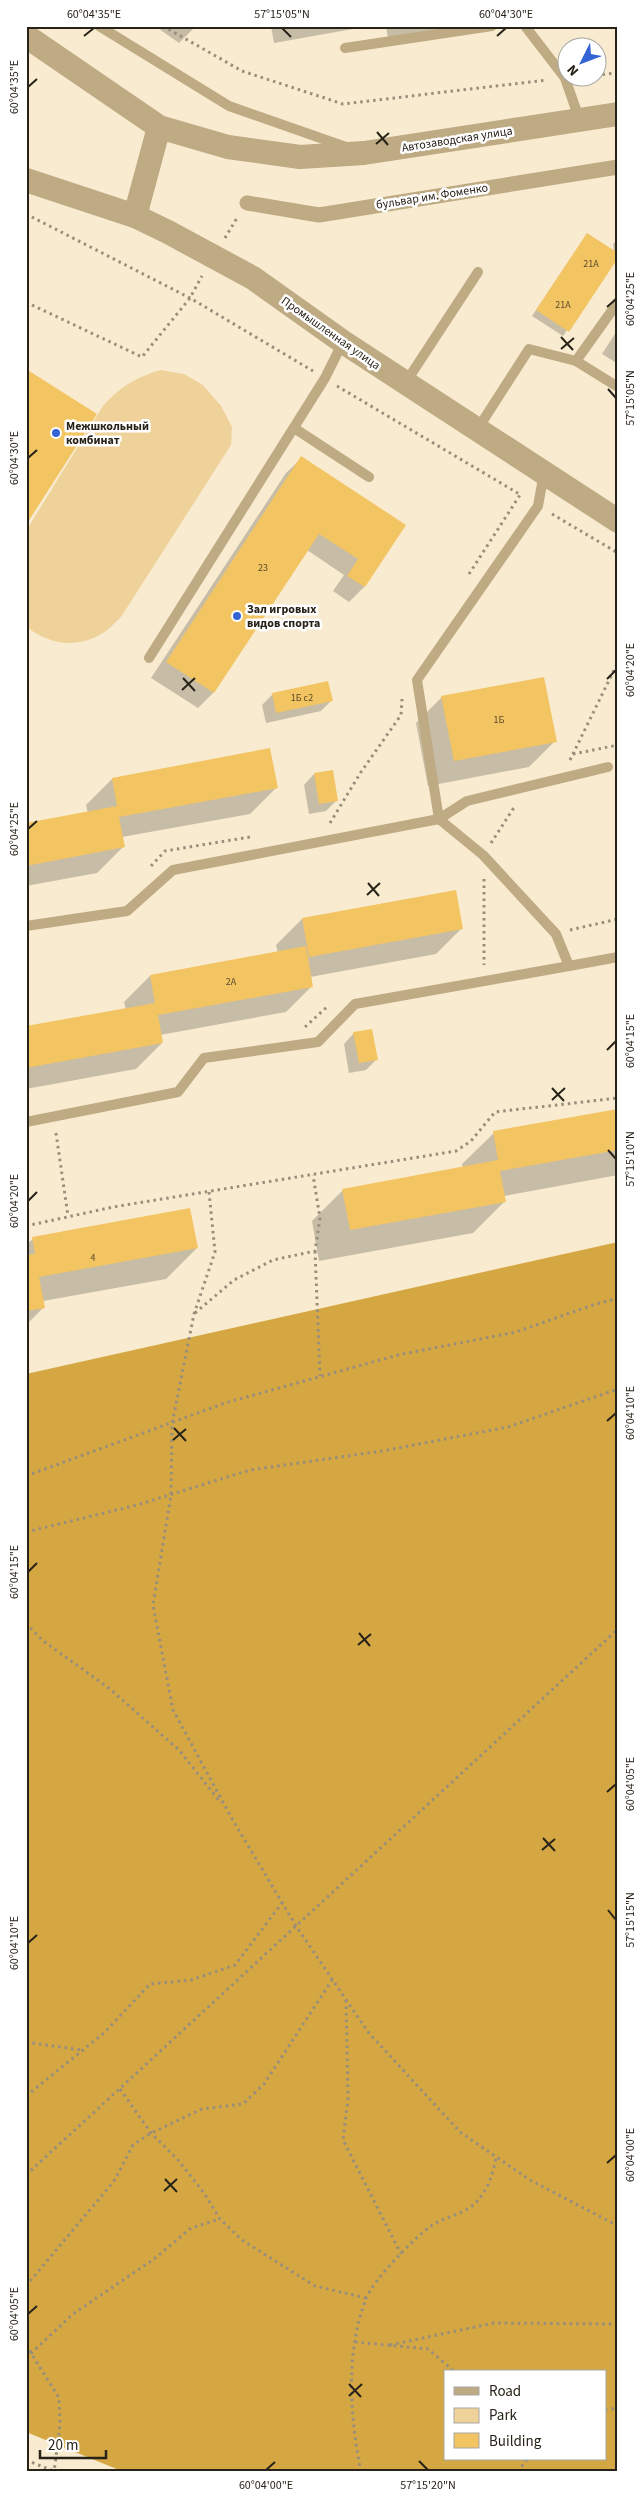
<svg xmlns="http://www.w3.org/2000/svg" width="644" height="2498" viewBox="0 0 644 2498" font-family="'Source Sans 3',sans-serif">
<style>
.green{fill:#efd29a}
.forest{fill:#d5a743;fill-rule:evenodd}
.shadow{fill:#0003}
.building{fill:#f3c462}
.lines{fill:none;stroke-linecap:round;stroke-linejoin:round}
.path{stroke:#988e7b;stroke-width:3;stroke-dasharray:2.5 4;stroke-linecap:butt}
.service{stroke:#beaa83;stroke-width:10}
.pedestrian{stroke:#beaa83;stroke-width:15}
.tertiary{stroke:#beaa83;stroke-width:24}
.ticks{fill:none;stroke:#282319;stroke-width:2}
.poi-dot{fill:#3464d4;stroke:#fff;stroke-width:2}
.labels{text-anchor:middle;stroke-width:5;stroke-linejoin:round;paint-order:stroke}
.number-label{font-size:10px;fill:#5b4b2b}
.street-label{font-size:12px;fill:#282319;stroke:#fff}
.poi-label{font-size:12px;font-weight:bold;fill:#282319;stroke:#fff;text-anchor:start}
.neatline{fill:none;stroke:#282319;stroke-width:2}
.ticks-label{font-size:12px;text-anchor:middle;fill:#282319}
</style>
<rect width="100%" height="100%" fill="#f9ebd0"/>
<path class="green" d="M161,370L184,374L203,385L221,406L232,427L231,445L121,617C115,622 110,629 103,633C78,649 48,645 26,626V531L103,406C120,387 136,377 161,370Z"/>
<path class="forest" d="M618,1242V2472H124L26,2432V1374ZM445,2372H605V2459H445Z"/>
<g class="shadow">
<polygon points="155,26 196,26 179,43"/>
<polygon points="271,26 370,26 274,43"/>
<polygon points="386,26 468,26 389,44"/>
<polygon points="587,234 614,252 613,244 618,239 618,263 616,259 563,336 532,316"/>
<polygon points="618,329 618,364 602,354"/>
<polygon points="302,458 404,526 364,587 349,602 333,591 344,575 307,550 213,693 198,708 151,678 286,473"/>
<polygon points="273,694 331,701 321,711 266,723 262,705"/>
<polygon points="442,697 555,741 529,767 428,786 416,723"/>
<polygon points="314,774 336,801 326,811 309,814 304,785"/>
<polygon points="112,779 276,788 250,814 122,837 123,847 97,873 26,886 26,824 88,813 86,805"/>
<polygon points="302,919 462,928 436,954 310,977 312,986 286,1012 160,1035 162,1043 136,1069 26,1089 26,1028 126,1010 124,1002 150,976 278,953 276,945"/>
<polygon points="354,1033 376,1060 366,1070 349,1073 344,1044"/>
<polygon points="618,1110 618,1175 504,1196 505,1201 473,1233 319,1261 312,1221 343,1190 463,1168 462,1164 494,1133"/>
<polygon points="33,1239 197,1248 166,1279 43,1301 44,1307 26,1325 26,1245"/>
</g>
<g class="building">
<polygon points="587,233 618,253 618,258 569,332 536,310"/>
<polygon points="26,369 97,414 26,525"/>
<polygon points="301,456 406,525 365,587 347,576 358,559 319,534 214,693 166,662"/>
<polygon points="544,677 557,742 454,761 441,696"/>
<polygon points="328,681 333,701 276,713 272,693"/>
<polygon points="270,748 278,788 119,817 125,847 26,866 26,823 117,806 112,778"/>
<polygon points="333,770 338,801 319,804 314,773"/>
<polygon points="456,890 463,929 309,957 302,918"/>
<polygon points="306,946 313,987 158,1015 163,1043 26,1068 26,1026 155,1003 150,975"/>
<polygon points="372,1029 378,1060 359,1063 353,1032"/>
<polygon points="618,1109 618,1150 500,1171 506,1202 350,1230 342,1189 498,1160 493,1131"/>
<polygon points="190,1208 198,1248 39,1277 45,1308 26,1311 26,1255 35,1254 32,1237"/>
</g>
<g class="lines">
<g class="path">
<polyline points="163,26 242,71 343,104 547,80"/>
<polyline points="596,75 618,73"/>
<polyline points="26,214 190,298 313,371"/>
<polyline points="225,238 237,218"/>
<polyline points="32,305 142,357 190,298 202,276"/>
<polyline points="337,386 521,495"/>
<polyline points="552,514 618,553"/>
<polyline points="469,574 520,495"/>
<polyline points="573,754 618,745"/>
<polyline points="570,760 618,662"/>
<polyline points="330,823 361,772 401,715 402,699"/>
<polyline points="491,843 515,806"/>
<polyline points="151,866 165,851 250,837"/>
<polyline points="484,879 484,965"/>
<polyline points="570,930 618,919"/>
<polyline points="305,1027 328,1006"/>
<polyline points="56,1133 68,1216"/>
<polyline points="209,1192 215,1252 194,1314 172,1424 171,1495 153,1605 173,1710 231,1817 296,1926 368,2032 460,2132 530,2180 618,2226"/>
<polyline points="26,1226 113,1207 456,1151 471,1141 495,1112 618,1098"/>
<polyline points="315,1251 320,1376"/>
<polyline points="195,1313 234,1280 273,1260 315,1251 320,1218 313,1175"/>
<polyline points="26,1476 225,1403 398,1355 516,1332 593,1305 618,1298"/>
<polyline points="26,1532 137,1505 250,1470 382,1451 508,1427 618,1389"/>
<polyline points="26,1623 42,1640 110,1689 179,1750 221,1803"/>
<polyline points="346,2000 348,2098 343,2140 401,2254"/>
<polyline points="26,2042 81,2050"/>
<polyline points="120,2089 151,2133 178,2160 204,2193 220,2219 242,2240 315,2286 366,2298"/>
<polyline points="26,2096 104,2033 150,1984 191,1980 235,1965 282,1903"/>
<polyline points="26,2175 618,1629"/>
<polyline points="26,2286 114,2181 133,2145 151,2133 202,2109 243,2104 264,2084 332,1980"/>
<polyline points="355,2342 428,2349 455,2372"/>
<polyline points="26,2345 59,2398 60,2425 54,2472"/>
<polyline points="390,2345 494,2323 618,2324"/>
<polyline points="26,2358 73,2314 154,2259 191,2228 220,2219"/>
<polyline points="605,2410 618,2408"/>
<polyline points="26,2460 56,2472"/>
<path d="M361,2472C350,2417 345,2353 366,2299C373,2280 414,2238 431,2226C442,2218 457,2216 469,2208C485,2198 494,2174 496,2156"/>
<polyline points="518,2472 527,2459"/>
</g>
<g class="service">
<polyline points="99,26 229,106 346,147"/>
<polyline points="525,26 565,78 580,121"/>
<polyline points="345,48 492,26"/>
<polyline points="576,361 618,302"/>
<polyline points="406,382 478,272"/>
<polyline points="294,428 369,477"/>
<polyline points="477,430 529,349 576,361 618,387"/>
<polyline points="149,658 325,378 343,342"/>
<polyline points="26,926 127,911 173,870 439,819 417,680 538,506 544,473"/>
<polyline points="569,966 618,957"/>
<polyline points="26,1122 178,1092 204,1058 318,1042 355,1004 569,966 556,934 483,855 439,819 467,801 608,767"/>
</g>
<polyline class="pedestrian" points="247,203 319,215 618,167"/>
<g class="tertiary">
<polyline points="26,36 159,127 228,147 300,157 364,153 618,114"/>
<polyline points="26,180 135,216 168,232 253,278 343,342 618,521"/>
<polyline points="135,216 159,127"/>
</g>
</g>
<path class="ticks" d="M282,28L291,37M84,36L94,28M497,36L506,28M28,87L37,79M377,132L388,145M376,144L389,133M607,307L616,299M561,337L573,350M561,349L574,338M608,389L616,398M28,458L37,450M183,678L195,691M607,679L616,670M182,690L195,678M28,829L37,821M368,883L379,896M367,895L380,883M607,1050L616,1041M552,1088L564,1101M552,1100L565,1088M608,1150L616,1159M28,1201L37,1192M607,1421L616,1413M174,1428L186,1441M173,1440L186,1429M28,1572L37,1563M359,1633L370,1646M358,1645L371,1634M607,1792L616,1784M543,1838L555,1851M542,1850L555,1839M608,1910L616,1920M28,1943L37,1935M607,2163L616,2155M165,2179L177,2192M164,2191L177,2179M28,2314L37,2306M349,2384L361,2397M349,2396L362,2384M419,2461L428,2470M266,2470L275,2462"/>
<g class="poi-dot">
<circle cx="56" cy="433" r="5"/>
<circle cx="237" cy="616" r="5"/>
</g>
<g class="labels">
<g class="number-label">
<text x="591" y="267">21А</text>
<text x="563" y="308">21А</text>
<text x="263" y="571">23</text>
<text x="302" y="701">1Б с2</text>
<text x="499" y="723">1Б</text>
<text x="231" y="985">2А</text>
<text x="93" y="1261">4</text>
</g>
<g class="street-label">
<text transform="translate(457 139) rotate(-9)" y="4">Автозаводская улица</text>
<text transform="translate(432 196) rotate(-9)" y="4">бульвар им. Фоменко</text>
<text transform="translate(331 333) rotate(35)" y="4">Промышленная улица</text>
</g>
<g class="poi-label">
<text x="66" y="430">Межшкольный<tspan x="66" dy="14">комбинат</tspan></text>
<text x="247" y="613">Зал игровых<tspan x="247" dy="14">видов спорта</tspan></text>
</g>
</g>
<rect width="644" height="2498" fill="none" stroke="#ffffff" stroke-width="55"/>
<rect x="444" y="2370" width="162" height="90" fill="#ffffff" stroke="#a9a7a3"/>
<rect x="454" y="2387" width="25" height="8" fill="#beaa83" stroke="#a9a7a3"/>
<text x="489" y="2396" font-size="15" fill="#282319">Road</text>
<rect x="454" y="2408" width="25" height="15" fill="#efd29a" stroke="#a9a7a3"/>
<text x="489" y="2420" font-size="15" fill="#282319">Park</text>
<rect x="454" y="2433" width="25" height="15" fill="#f3c462" stroke="#a9a7a3"/>
<text x="489" y="2446" font-size="15" fill="#282319">Building</text>
<g transform="translate(582 62) rotate(228)"><circle r="24" fill="#ffffff" stroke="#a9a7a3"/>
<path d="M0-4L9 19L0 12L-9 19Z" fill="#3464d4"/>
<text y="-8" font-size="14" font-weight="bold" text-anchor="middle" fill="#282319">N</text>
</g>
<path d="M40 2450v8h66v-8" fill="none" stroke="#282319" stroke-width="2.5"/>
<text x="48" y="2450" font-size="15" fill="#282319" stroke="#ffffff" stroke-width="4" paint-order="stroke">20 m</text>
<rect x="28" y="28" width="588" height="2442" class="neatline"/>
<g class="ticks-label">
<text x="94" y="18">60°04'35"E</text>
<text x="282" y="18">57°15'05"N</text>
<text x="506" y="18">60°04'30"E</text>
<text transform="translate(14 87) rotate(-90)" y="4">60°04'35"E</text>
<text transform="translate(630 299) rotate(-90)" y="4">60°04'25"E</text>
<text transform="translate(630 398) rotate(-90)" y="4">57°15'05"N</text>
<text transform="translate(14 458) rotate(-90)" y="4">60°04'30"E</text>
<text transform="translate(630 670) rotate(-90)" y="4">60°04'20"E</text>
<text transform="translate(14 829) rotate(-90)" y="4">60°04'25"E</text>
<text transform="translate(630 1041) rotate(-90)" y="4">60°04'15"E</text>
<text transform="translate(630 1159) rotate(-90)" y="4">57°15'10"N</text>
<text transform="translate(14 1201) rotate(-90)" y="4">60°04'20"E</text>
<text transform="translate(630 1413) rotate(-90)" y="4">60°04'10"E</text>
<text transform="translate(14 1572) rotate(-90)" y="4">60°04'15"E</text>
<text transform="translate(630 1784) rotate(-90)" y="4">60°04'05"E</text>
<text transform="translate(630 1920) rotate(-90)" y="4">57°15'15"N</text>
<text transform="translate(14 1943) rotate(-90)" y="4">60°04'10"E</text>
<text transform="translate(630 2155) rotate(-90)" y="4">60°04'00"E</text>
<text transform="translate(14 2314) rotate(-90)" y="4">60°04'05"E</text>
<text x="266" y="2489">60°04'00"E</text>
<text x="428" y="2489">57°15'20"N</text>
</g>
</svg>
